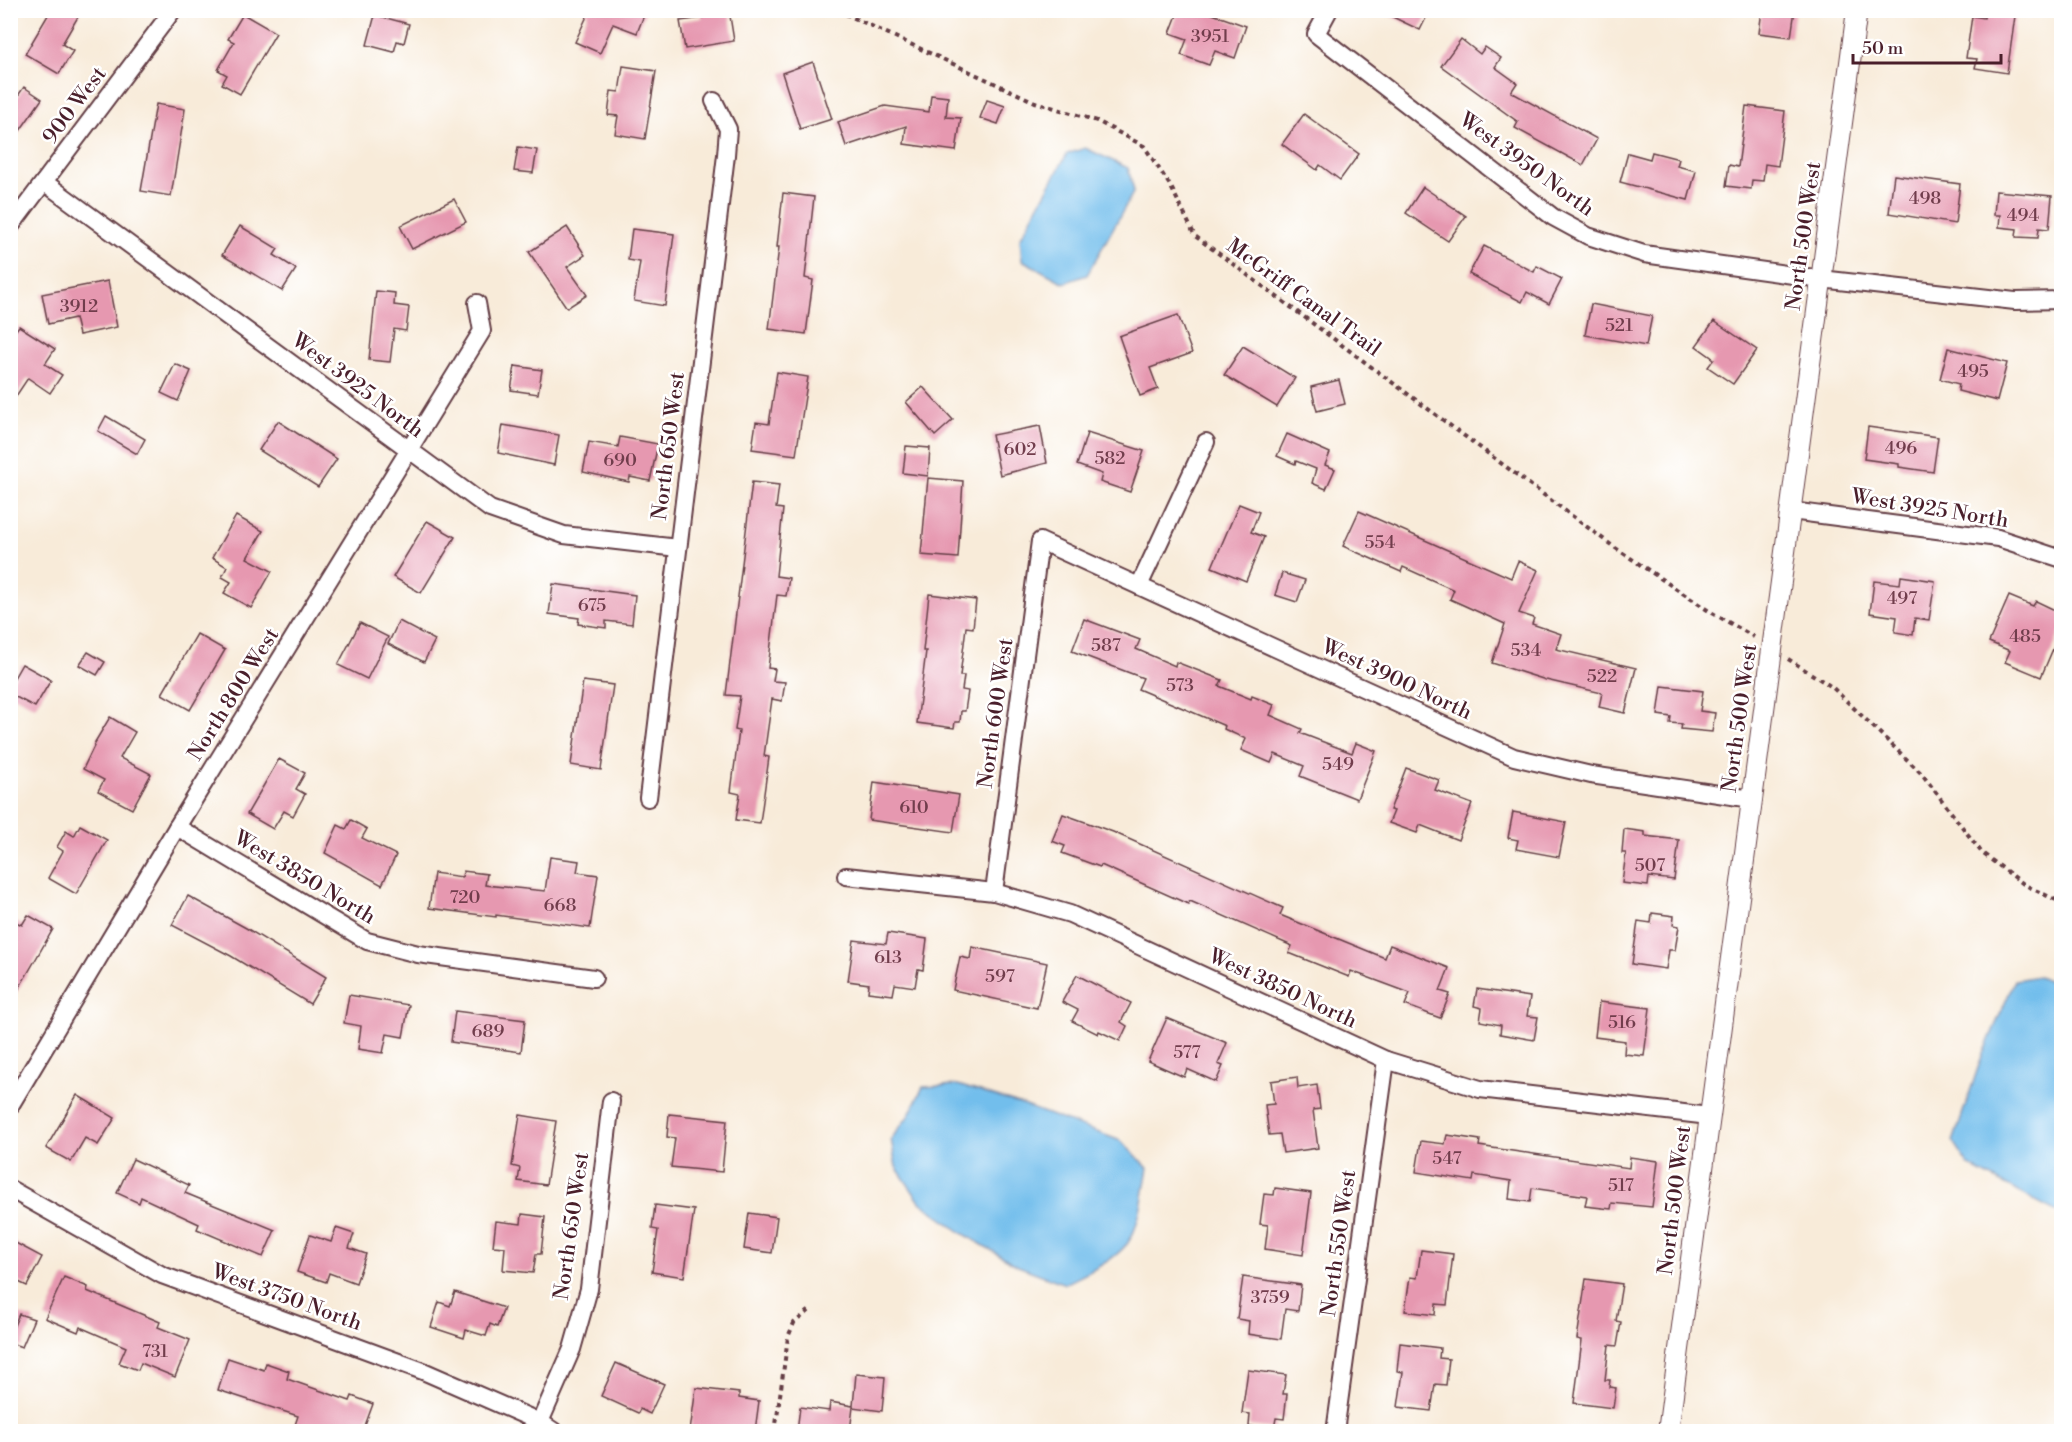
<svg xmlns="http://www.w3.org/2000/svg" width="2072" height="1442" viewBox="0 0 2072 1442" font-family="'Libre Bodoni',serif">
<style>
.water{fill:#72beec;stroke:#5e6e8c;stroke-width:1.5}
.building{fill:#e698b0}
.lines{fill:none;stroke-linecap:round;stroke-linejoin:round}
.minor-casing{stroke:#643e45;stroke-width:20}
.tertiary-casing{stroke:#643e45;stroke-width:22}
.path{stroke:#643e45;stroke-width:4;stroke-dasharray:4.5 4.5;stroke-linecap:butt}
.minor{stroke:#fff;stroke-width:16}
.tertiary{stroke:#fff;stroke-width:20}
.labels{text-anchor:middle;stroke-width:5;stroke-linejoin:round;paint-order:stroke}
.number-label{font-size:18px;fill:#713d4c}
.street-label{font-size:21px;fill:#4a1f2b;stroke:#fff}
</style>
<rect width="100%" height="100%" fill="#fff"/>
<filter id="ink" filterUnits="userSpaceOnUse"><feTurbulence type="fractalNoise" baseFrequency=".0167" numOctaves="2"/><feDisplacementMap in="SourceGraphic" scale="12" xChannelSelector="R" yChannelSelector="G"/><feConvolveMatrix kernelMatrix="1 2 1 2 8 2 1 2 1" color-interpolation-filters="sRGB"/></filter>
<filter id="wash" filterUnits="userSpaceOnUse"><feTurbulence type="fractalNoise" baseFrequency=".008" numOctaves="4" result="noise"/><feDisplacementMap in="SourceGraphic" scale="24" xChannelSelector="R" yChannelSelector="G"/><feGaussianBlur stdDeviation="1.35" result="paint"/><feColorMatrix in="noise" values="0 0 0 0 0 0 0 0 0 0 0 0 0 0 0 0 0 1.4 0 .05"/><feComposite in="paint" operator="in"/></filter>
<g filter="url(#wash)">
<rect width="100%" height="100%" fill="#f8ebd9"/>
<g class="water">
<polygon points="1085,148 1128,168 1134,191 1087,275 1064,283 1022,260 1020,239 1067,154"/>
<polygon points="2039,976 2061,986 2061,1214 1969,1166 1953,1142 1982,1056 2015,980"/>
<path d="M958,1085L1026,1106L1121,1141L1148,1168C1144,1188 1140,1228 1127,1244C1111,1263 1087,1273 1065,1284L1018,1266L959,1231L920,1202L896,1167L891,1139L909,1115L923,1087Z"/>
</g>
<g id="blocks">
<g class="building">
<polygon points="51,10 82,10 62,44 73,51 59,74 25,54"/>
<polygon points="582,10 646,10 637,33 613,24 600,53 575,42 588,14"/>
<polygon points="701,10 729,10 734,41 685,49 680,21 702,18"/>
<polygon points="1179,10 1201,10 1246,26 1235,58 1215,51 1209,65 1181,55 1187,39 1170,33"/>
<polygon points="1378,10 1430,10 1420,30"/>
<polygon points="1762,10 1795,10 1791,37 1759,33"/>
<polygon points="1985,12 2015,16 2007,73 1975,68 1977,59 1966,58 1972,16 1984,18"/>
<polygon points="243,14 276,33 240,94 222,84 227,75 218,70 234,42 228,39"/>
<polygon points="375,15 409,24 404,43 397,41 394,52 367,45"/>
<polygon points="1461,39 1480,54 1485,47 1501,58 1495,67 1517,83 1511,92 1597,139 1583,165 1515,128 1518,122 1441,66"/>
<polygon points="813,62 832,119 800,129 782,73"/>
<polygon points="623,66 656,71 645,139 615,134 618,116 608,115 611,91 619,92"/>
<polygon points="24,87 42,99 10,145 10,92 17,97"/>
<polygon points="931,95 948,97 946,117 961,118 956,151 904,144 906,126 846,146 838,122 885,106 929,112"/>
<polygon points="987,100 1005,106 998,124 980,118"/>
<polygon points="156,104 185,109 171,196 141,191"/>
<polygon points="1746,106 1785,111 1778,166 1765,164 1763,181 1752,180 1751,189 1726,186 1729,165 1738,167"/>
<polygon points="1304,114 1359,154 1340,180 1320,165 1317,170 1282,144"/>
<polygon points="518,147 537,150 533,173 514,171"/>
<polygon points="1652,152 1679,159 1677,166 1696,171 1688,200 1620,182 1628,153 1650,159"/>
<polygon points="1894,175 1960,184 1955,224 1889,213"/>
<polygon points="1423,187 1466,216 1448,241 1406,213"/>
<polygon points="1996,191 2052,196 2049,229 2039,228 2038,238 2016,237 2017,229 1999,227 2000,215 1994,215"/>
<polygon points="783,193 814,197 805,278 813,280 806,334 769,329 779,247 777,247"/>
<polygon points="454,199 466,222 412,249 400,226"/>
<polygon points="240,226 278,249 274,255 296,269 282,291 222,255"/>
<polygon points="567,227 585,255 567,267 587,295 567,308 529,252"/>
<polygon points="632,229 674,234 665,306 634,301 640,262 628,260"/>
<polygon points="1484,246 1534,272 1537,266 1562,279 1549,304 1527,292 1522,302 1469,274"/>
<polygon points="108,281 117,327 79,335 75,318 48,324 42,294"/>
<polygon points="376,291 395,293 394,305 409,307 406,331 394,329 390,362 369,360"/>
<polygon points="1591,304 1652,316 1646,346 1585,335"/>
<polygon points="1178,315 1192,353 1150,368 1158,389 1140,396 1119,336"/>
<polygon points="1714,321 1757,350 1733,384 1708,367 1714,359 1696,346"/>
<polygon points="19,326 55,349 45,364 62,375 50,393 28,378 10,405 10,338"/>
<polygon points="1243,346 1295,378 1277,407 1224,375"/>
<polygon points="1948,348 2007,363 1997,401 1958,391 1959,384 1940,379"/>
<polygon points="175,364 191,371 178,401 161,393"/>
<polygon points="515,366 542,370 538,394 511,390"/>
<polygon points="777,372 808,377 796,455 752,449 756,422 769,424"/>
<polygon points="1339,380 1345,404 1317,411 1311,387"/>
<polygon points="923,387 953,420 935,436 906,402"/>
<polygon points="106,416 145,439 137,454 98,431"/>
<polygon points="278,421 337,459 318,487 259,450"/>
<polygon points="503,425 559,435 554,465 498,453"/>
<polygon points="1040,426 1047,463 1000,475 992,435"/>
<polygon points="1868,427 1938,437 1933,472 1899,467 1899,464 1864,459"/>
<polygon points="1087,433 1144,451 1130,492 1100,482 1102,474 1077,465"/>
<polygon points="1287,434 1330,453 1325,465 1335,469 1326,489 1312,483 1316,469 1296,461 1295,464 1277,456"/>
<polygon points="620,437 658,444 650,481 630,477 629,482 583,472 589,442 618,447"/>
<polygon points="906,446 930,448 928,476 903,473"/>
<polygon points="928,478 963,481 958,558 921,555"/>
<polygon points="752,482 779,485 776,508 783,509 776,576 789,578 786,596 777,595 768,668 775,669 773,681 785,682 782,701 772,699 764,756 769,757 760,823 736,820 740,794 731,792 739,731 735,730 740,696 726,695"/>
<polygon points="1239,504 1259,512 1251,532 1264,537 1246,581 1212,567"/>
<polygon points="1359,511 1511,578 1518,561 1538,570 1519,613 1534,618 1532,624 1561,634 1556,649 1636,668 1625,713 1599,707 1602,693 1546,680 1492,663 1505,624 1450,599 1454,590 1403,567 1401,572 1343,546"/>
<polygon points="236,516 263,531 247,558 272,571 251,608 224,593 231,582 222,577 227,567 212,558"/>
<polygon points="427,521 455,537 421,593 393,577"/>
<polygon points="1282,573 1305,580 1297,602 1275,595"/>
<polygon points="1901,576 1935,581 1929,620 1915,618 1913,635 1895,632 1897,617 1870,613 1874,581 1900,584"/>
<polygon points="553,584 635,595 632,624 606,621 606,628 578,624 579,618 549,614"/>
<polygon points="929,594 976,600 973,628 966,627 960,676 964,676 962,690 968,691 965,711 961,711 960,722 955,722 954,728 917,723 926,651 923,651"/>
<polygon points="2009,596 2033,606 2036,601 2061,613 2061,630 2041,677 2005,662 2010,651 1989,642"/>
<polygon points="1084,619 1140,640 1136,649 1175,666 1176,662 1222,680 1219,686 1251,699 1252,696 1274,705 1270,715 1302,729 1300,733 1352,753 1356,743 1376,751 1357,799 1300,776 1304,766 1275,754 1271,763 1241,750 1246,739 1224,729 1225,726 1138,689 1143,678 1072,651"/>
<polygon points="399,621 435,640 424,662 388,644"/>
<polygon points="360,623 388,637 367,679 338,665"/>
<polygon points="197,634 225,650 190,710 162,694"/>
<polygon points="88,652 105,662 97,675 79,665"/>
<polygon points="22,664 51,680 35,707 10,694 10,685"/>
<polygon points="583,681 613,685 601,770 571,765"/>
<polygon points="1662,686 1703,691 1700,711 1715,713 1712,732 1681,729 1682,724 1670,723 1671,717 1658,715"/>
<polygon points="110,717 135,732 120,758 151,774 132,809 98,791 104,780 83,769 96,742 95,742"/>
<polygon points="279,759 305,773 296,789 305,794 293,816 284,811 273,829 247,814"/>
<polygon points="1406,768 1439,780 1435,790 1472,804 1458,840 1420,825 1417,833 1389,823 1394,811 1390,810"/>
<polygon points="874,782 959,795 953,832 869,820"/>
<polygon points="1513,812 1566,822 1559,857 1516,849 1518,840 1508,838"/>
<polygon points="1063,814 1113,832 1283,908 1280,915 1385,958 1390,945 1449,968 1440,991 1450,994 1440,1018 1405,1005 1410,993 1351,971 1349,977 1289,953 1292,946 1190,901 1188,904 1101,865 1100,867 1062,853 1065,846 1052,841"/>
<polygon points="351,820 367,829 362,838 396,855 382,885 325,853 338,825 346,829"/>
<polygon points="80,825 107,840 76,894 48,878 63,851 57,847 66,831 74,836"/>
<polygon points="1624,829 1645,832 1645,836 1679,840 1674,880 1649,877 1648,886 1622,883 1626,853 1622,853"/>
<polygon points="550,857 579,861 577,872 598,875 590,928 496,915 496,917 429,908 434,873 462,877 463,871 487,874 485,885 545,891"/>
<polygon points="188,896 246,928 326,977 310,1004 231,956 172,925"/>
<polygon points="1652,913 1674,916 1673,925 1679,926 1675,950 1669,950 1666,969 1632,964 1638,921 1651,923"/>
<polygon points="28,915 53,929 10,1004 10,919 22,925"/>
<polygon points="888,933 927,939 923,970 918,969 915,987 895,984 893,995 868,992 869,984 848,981 854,940 886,944"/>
<polygon points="972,947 1047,963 1037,1008 953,990 960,957 970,959"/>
<polygon points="1077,975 1131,1003 1121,1022 1127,1026 1120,1041 1099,1031 1098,1034 1072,1021 1078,1010 1062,1002"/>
<polygon points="1477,989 1530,997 1527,1016 1538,1017 1534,1040 1500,1034 1501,1025 1480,1021 1482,1008 1474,1006"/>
<polygon points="349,995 409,1005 403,1037 387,1034 383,1053 358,1049 361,1026 344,1023"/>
<polygon points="1599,1002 1650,1008 1644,1056 1624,1054 1625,1041 1595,1037"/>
<polygon points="455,1011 525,1020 521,1052 451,1042"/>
<polygon points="1167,1018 1227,1043 1218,1064 1223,1066 1216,1082 1187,1069 1184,1077 1148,1061"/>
<polygon points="1297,1077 1298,1088 1317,1085 1320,1109 1313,1110 1318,1148 1283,1153 1280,1134 1269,1135 1265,1105 1274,1104 1271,1081"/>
<polygon points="77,1095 115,1118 98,1145 85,1138 71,1162 46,1148"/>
<polygon points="669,1114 727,1120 722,1172 671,1167 675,1138 667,1137"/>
<polygon points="520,1115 556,1121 546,1185 518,1181 520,1168 512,1166"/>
<polygon points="1447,1135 1480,1140 1479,1146 1629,1168 1630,1157 1658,1161 1652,1207 1612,1203 1611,1209 1585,1206 1587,1196 1532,1188 1530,1202 1509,1199 1511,1181 1474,1175 1473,1181 1416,1172 1421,1141 1445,1144"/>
<polygon points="133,1159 189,1185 185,1193 275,1230 263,1257 197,1229 199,1224 141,1197 139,1203 117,1193"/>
<polygon points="1275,1188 1311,1193 1303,1255 1265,1249 1268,1225 1260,1224 1264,1194 1274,1195"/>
<polygon points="655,1205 694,1210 684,1277 652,1272 658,1230 652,1229"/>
<polygon points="749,1213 777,1217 772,1253 744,1249"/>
<polygon points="522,1214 545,1217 541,1254 536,1254 533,1273 503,1270 505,1247 493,1246 496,1221 521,1224"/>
<polygon points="336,1228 354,1234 349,1248 366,1254 356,1283 329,1273 326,1282 297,1272 310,1235 331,1242"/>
<polygon points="10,1240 42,1257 27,1286 10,1278"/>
<polygon points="1421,1250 1453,1254 1447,1305 1436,1304 1435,1315 1405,1311 1410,1277 1417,1278"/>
<polygon points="64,1277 88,1287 87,1291 160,1322 158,1327 190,1340 175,1377 141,1363 138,1370 119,1363 126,1347 80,1327 78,1332 45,1318"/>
<polygon points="1243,1277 1301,1285 1298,1311 1285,1309 1281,1339 1248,1334 1249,1321 1237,1319"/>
<polygon points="1586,1279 1622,1284 1616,1321 1621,1322 1617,1346 1609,1345 1605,1380 1610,1380 1609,1387 1616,1388 1613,1408 1574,1403 1582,1340 1577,1339"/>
<polygon points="455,1292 504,1308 497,1327 490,1324 486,1336 466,1330 464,1338 431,1327 439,1302 450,1306"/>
<polygon points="19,1314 34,1319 22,1347 10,1343 10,1335"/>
<polygon points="1400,1343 1440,1348 1439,1358 1449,1359 1446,1385 1435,1384 1431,1411 1398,1407 1403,1372 1397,1371"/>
<polygon points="228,1358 264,1370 266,1363 289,1371 287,1379 350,1401 352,1396 373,1404 363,1431 293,1431 298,1416 218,1390"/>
<polygon points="616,1363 664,1384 650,1414 640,1409 638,1413 601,1396"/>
<polygon points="1248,1370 1286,1375 1283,1394 1287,1394 1284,1419 1276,1418 1274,1429 1249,1426 1250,1414 1242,1413"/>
<polygon points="856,1374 885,1377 882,1411 853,1407 850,1431 797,1431 800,1407 829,1411 830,1402 853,1406"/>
<polygon points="696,1388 739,1393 739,1398 759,1401 755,1431 690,1431"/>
</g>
</g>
</g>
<g filter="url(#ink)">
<use href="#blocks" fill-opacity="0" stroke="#643e45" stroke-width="1.5"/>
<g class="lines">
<g class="minor-casing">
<g id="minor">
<polyline points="1329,10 1316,34 1553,217 1588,236 1644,254 1821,279 2015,301 2062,300"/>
<polyline points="44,182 490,509 564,535 678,548"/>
<polyline points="10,227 173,10"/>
<polyline points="1791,511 1998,538 2062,559"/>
<polyline points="1139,586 1206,442"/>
<polyline points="648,798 726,155 728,129 714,101"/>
<polyline points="177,827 367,941 418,954 594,978"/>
<polyline points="846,876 994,892 1070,914 1386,1060 1480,1089 1709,1116"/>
<polyline points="994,892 1040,541 1514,757 1591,775 1752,799"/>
<polyline points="10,1106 177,827 482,331 477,303"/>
<polyline points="10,1189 162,1275 423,1371 540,1422 555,1432"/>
<polyline points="540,1422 572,1349 589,1289 611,1101"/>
<polyline points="1335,1432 1386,1060"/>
</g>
</g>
<g class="tertiary-casing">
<polyline id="tertiary" points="1668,1432 1857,10"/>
</g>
<g class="path">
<polyline points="837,10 1035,102 1097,121 1144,146 1171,187 1195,236 1614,547 1709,611 1754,637"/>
<polyline points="1788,659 1832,687 1922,774 1982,853 2025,885 2062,903"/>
<polyline points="775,1432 788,1337 794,1323 810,1310"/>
</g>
<use href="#minor" class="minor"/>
<use href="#tertiary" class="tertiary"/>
</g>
</g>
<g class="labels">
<g class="number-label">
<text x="1210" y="42">3951</text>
<text x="1925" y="204">498</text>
<text x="2023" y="221">494</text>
<text x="79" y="312">3912</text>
<text x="1619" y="331">521</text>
<text x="1973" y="377">495</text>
<text x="1901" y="454">496</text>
<text x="1020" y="455">602</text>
<text x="1110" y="464">582</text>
<text x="620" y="466">690</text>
<text x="1380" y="548">554</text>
<text x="1902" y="604">497</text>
<text x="592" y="611">675</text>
<text x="2025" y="642">485</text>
<text x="1106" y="651">587</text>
<text x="1526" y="656">534</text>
<text x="1602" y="682">522</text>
<text x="1180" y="691">573</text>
<text x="1338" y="770">549</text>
<text x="914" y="813">610</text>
<text x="1650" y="871">507</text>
<text x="465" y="903">720</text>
<text x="560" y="911">668</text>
<text x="888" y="963">613</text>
<text x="1000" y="982">597</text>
<text x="1622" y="1028">516</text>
<text x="488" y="1037">689</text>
<text x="1187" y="1058">577</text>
<text x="1447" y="1164">547</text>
<text x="1621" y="1191">517</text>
<text x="1270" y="1303">3759</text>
<text x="155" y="1357">731</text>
</g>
<g class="street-label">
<text transform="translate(74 105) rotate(-53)" y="7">900 West</text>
<text transform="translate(1527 164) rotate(36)" y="7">West 3950 North</text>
<text transform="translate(1803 236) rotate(-82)" y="7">North 500 West</text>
<text transform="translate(1304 297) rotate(36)" y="7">McGriff Canal Trail</text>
<text transform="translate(358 385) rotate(37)" y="7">West 3925 North</text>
<text transform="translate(668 446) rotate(-83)" y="7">North 650 West</text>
<text transform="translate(1930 508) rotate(9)" y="7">West 3925 North</text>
<text transform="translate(1397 679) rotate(25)" y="7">West 3900 North</text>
<text transform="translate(233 694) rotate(-58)" y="7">North 800 West</text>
<text transform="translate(995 713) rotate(-82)" y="7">North 600 West</text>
<text transform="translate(1739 718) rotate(-82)" y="7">North 500 West</text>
<text transform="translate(305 877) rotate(31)" y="7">West 3850 North</text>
<text transform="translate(1283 988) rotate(25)" y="7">West 3850 North</text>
<text transform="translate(1674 1200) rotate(-83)" y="7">North 500 West</text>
<text transform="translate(571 1226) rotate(-82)" y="7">North 650 West</text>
<text transform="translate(1338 1243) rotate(-82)" y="7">North 550 West</text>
<text transform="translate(287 1297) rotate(20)" y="7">West 3750 North</text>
</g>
</g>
<rect width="2072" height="1442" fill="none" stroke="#fff" stroke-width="36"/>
<path d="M1853 54v9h148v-9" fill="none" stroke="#4a1f2b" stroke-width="3"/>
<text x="1862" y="54" font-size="18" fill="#4a1f2b" stroke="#ffffff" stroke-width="4.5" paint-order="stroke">50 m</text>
</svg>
